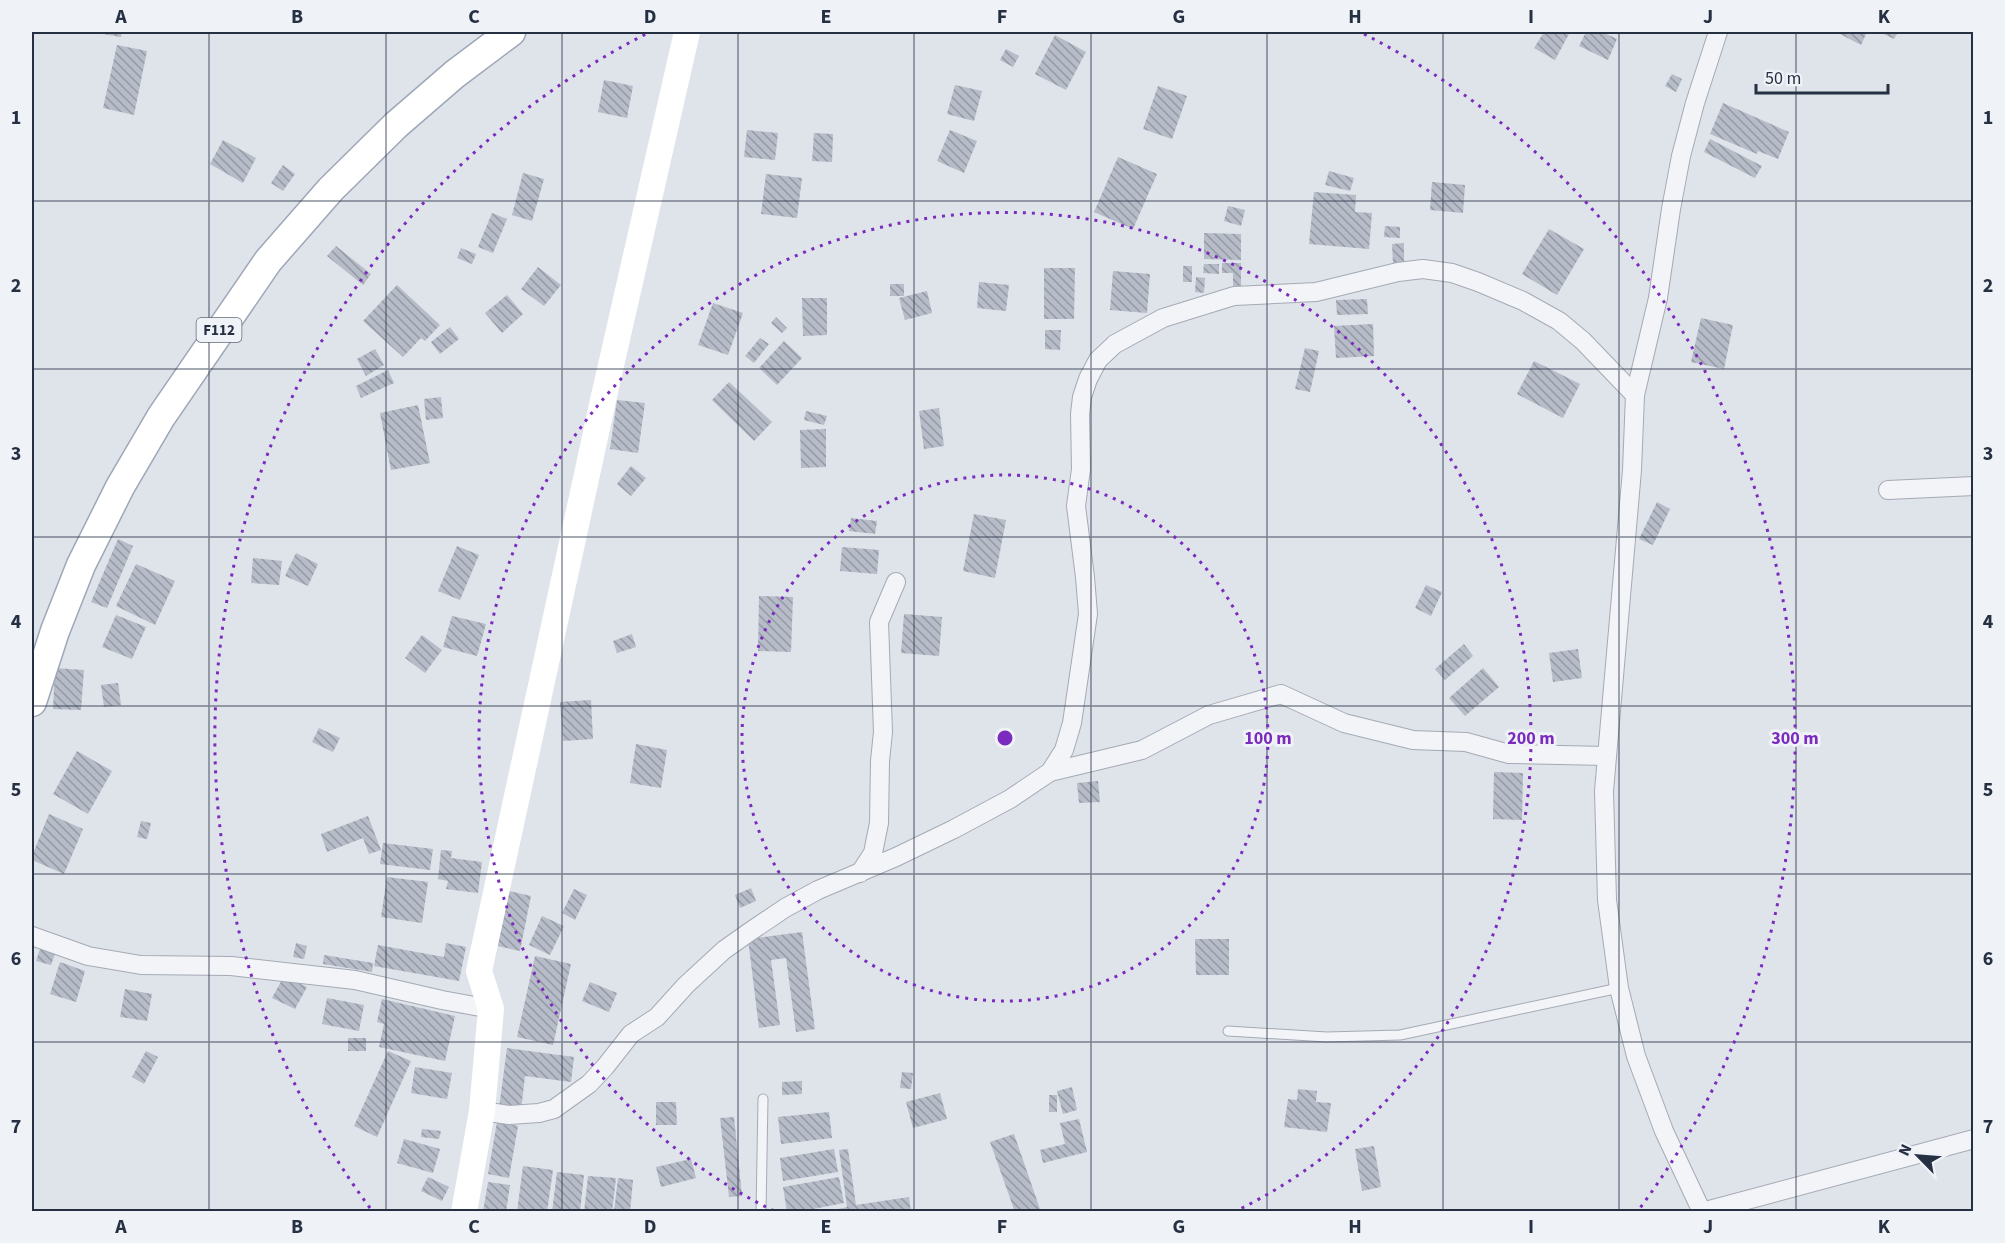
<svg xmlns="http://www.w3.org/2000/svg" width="2005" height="1243" viewBox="0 0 2005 1243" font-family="'Source Sans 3',sans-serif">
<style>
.building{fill:url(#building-back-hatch)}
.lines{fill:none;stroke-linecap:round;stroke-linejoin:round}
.lane-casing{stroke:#a4aab5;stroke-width:11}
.street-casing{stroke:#a4aab5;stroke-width:20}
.primary-casing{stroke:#9da7b7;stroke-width:31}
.lane{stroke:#f3f4f8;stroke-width:9}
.street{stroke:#f3f4f8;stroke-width:18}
.secondary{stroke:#fff;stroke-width:26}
.primary{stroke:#fff;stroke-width:28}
.grid{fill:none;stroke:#263043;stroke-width:1.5;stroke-opacity:0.55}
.ring{fill:none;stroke:#7b2cbf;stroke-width:3;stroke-dasharray:3 6}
.labels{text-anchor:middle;stroke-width:6;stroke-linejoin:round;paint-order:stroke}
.shield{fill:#eff2f7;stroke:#626a79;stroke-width:1.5}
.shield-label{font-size:15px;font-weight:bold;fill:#263043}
.centre{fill:#7b2cbf;stroke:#eff2f7;stroke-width:3}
.ring-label{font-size:18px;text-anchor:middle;font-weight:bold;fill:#7b2cbf;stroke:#eff2f7;stroke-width:6;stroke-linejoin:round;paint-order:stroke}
.neatline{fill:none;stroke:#263043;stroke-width:2}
.grid-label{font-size:20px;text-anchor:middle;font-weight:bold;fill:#263043}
</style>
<defs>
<pattern id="building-back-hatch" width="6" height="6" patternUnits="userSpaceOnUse" patternTransform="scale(1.5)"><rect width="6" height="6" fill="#b6bcc8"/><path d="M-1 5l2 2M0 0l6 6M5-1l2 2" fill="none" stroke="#9499a4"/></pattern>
</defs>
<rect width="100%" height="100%" fill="#dfe3ea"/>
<g class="building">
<polygon points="103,32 122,32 121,37 103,34"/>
<polygon points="1544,32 1570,32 1555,60 1534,48"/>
<polygon points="1586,32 1602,32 1617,39 1608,60 1579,46"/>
<polygon points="1839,32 1867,32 1861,45 1838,33"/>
<polygon points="1880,32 1898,32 1894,39"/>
<polygon points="1055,35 1086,52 1066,90 1035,74"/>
<polygon points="117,45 147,51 134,115 103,108"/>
<polygon points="1006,49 1019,56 1013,67 1000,60"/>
<polygon points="1672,74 1682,79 1676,92 1665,86"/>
<polygon points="604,80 633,86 627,118 598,112"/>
<polygon points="955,85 982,91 974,121 947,114"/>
<polygon points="1158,86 1187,96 1172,139 1143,129"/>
<polygon points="1723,103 1789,132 1778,159 1758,151 1757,154 1710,134"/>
<polygon points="747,130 778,133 775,160 744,157"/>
<polygon points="950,130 977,141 964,173 937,161"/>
<polygon points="814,133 833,134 832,162 812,161"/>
<polygon points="1710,139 1762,166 1755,178 1704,152"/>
<polygon points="223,140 256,158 243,183 210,164"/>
<polygon points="1118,157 1157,174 1133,229 1094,212"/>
<polygon points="283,165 295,174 283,191 271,183"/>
<polygon points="1329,171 1354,178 1350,191 1325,185"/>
<polygon points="523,173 544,179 532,221 512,215"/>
<polygon points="766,174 802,178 797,218 761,214"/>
<polygon points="1432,182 1465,185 1463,213 1430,210"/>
<polygon points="1314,192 1356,195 1355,212 1372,213 1369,249 1309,244"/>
<polygon points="1228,206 1245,210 1241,226 1224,221"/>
<polygon points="492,213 507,219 493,253 478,247"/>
<polygon points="1385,226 1400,227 1400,238 1384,237"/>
<polygon points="1549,229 1584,249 1557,295 1522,274"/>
<polygon points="1204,233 1241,234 1241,260 1204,259"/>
<polygon points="1404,243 1404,264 1393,264 1392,244"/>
<polygon points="336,246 371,274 363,285 327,256"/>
<polygon points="461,248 476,254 472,264 457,258"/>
<polygon points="1222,263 1241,263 1241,287 1233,287 1233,273 1222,273"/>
<polygon points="1204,264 1219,264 1219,274 1203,273"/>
<rect x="1183" y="266" width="9" height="16"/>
<polygon points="538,267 561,285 544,306 521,289"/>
<polygon points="1044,268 1075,268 1074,319 1044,319"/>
<polygon points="1113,271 1150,274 1147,313 1110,310"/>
<polygon points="1196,277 1205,278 1204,293 1195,292"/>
<polygon points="979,282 1009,285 1006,311 977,308"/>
<rect x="890" y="284" width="14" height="12"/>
<polygon points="397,285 440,325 425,341 421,338 403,357 363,321"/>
<polygon points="927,291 932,313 905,320 899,298"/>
<polygon points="507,295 523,314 502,333 485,313"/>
<polygon points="802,298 827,298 827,335 803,336"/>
<polygon points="1367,299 1368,314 1337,315 1336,300"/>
<polygon points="713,303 743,313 728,355 698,345"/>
<polygon points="776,317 787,328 782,333 771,323"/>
<polygon points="1701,318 1733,325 1724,369 1691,362"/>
<polygon points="1373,324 1374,356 1336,358 1334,326"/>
<polygon points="450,327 459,339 440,354 431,342"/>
<polygon points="1045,330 1061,330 1060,350 1045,349"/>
<polygon points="760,338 769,344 754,363 745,356"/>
<polygon points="784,341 802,358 777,385 759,368"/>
<polygon points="1305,348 1319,351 1310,392 1295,389"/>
<polygon points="375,349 384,365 366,376 357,359"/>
<polygon points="1534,361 1580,384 1563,418 1517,394"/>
<polygon points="388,370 394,383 361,398 356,386"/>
<polygon points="729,382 772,422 754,441 712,400"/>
<polygon points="441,397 443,418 426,420 424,399"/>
<polygon points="617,400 645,403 638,453 610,449"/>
<polygon points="418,405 430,463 391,470 380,413"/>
<polygon points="939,408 944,446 924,449 919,411"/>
<polygon points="806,411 827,416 824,425 804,420"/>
<polygon points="826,429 826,467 801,468 800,430"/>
<polygon points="631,466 646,478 631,496 617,484"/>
<polygon points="1657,502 1670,509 1653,545 1639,539"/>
<polygon points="974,514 1006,520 995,578 963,571"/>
<polygon points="851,518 877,521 875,534 849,531"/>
<polygon points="118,539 133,546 107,608 91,602"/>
<polygon points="457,546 479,555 460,600 438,591"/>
<polygon points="842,547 879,550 877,574 840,571"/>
<polygon points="296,553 318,564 308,586 285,576"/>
<polygon points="253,558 282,561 279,585 251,583"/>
<polygon points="136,564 175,581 155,625 116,606"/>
<polygon points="1426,585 1442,592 1431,616 1415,608"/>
<polygon points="759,596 793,597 791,652 758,651"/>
<polygon points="904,614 942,617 939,656 901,653"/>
<polygon points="116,615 146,627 132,659 102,647"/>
<polygon points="452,616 486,624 477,656 443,647"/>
<polygon points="632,634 636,647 617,653 613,641"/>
<polygon points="422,635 442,650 425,673 405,658"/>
<polygon points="1464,644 1473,656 1445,680 1435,669"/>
<polygon points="1578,649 1582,678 1553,682 1549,653"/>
<polygon points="55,668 84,670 81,710 53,709"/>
<polygon points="1483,668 1499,687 1465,716 1449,698"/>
<polygon points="118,683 121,705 104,707 101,685"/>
<polygon points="591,700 593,739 563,741 560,702"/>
<polygon points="319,728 340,738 333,752 312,742"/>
<polygon points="636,744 667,750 661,788 630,783"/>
<polygon points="77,751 112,771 88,814 53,794"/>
<polygon points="1494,772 1523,773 1522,820 1493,819"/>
<polygon points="1098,781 1100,802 1079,803 1077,783"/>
<polygon points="49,814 83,829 64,874 32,860 32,856"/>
<polygon points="368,816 381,850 369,854 363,838 327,852 321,834"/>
<polygon points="141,821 151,823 147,839 137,837"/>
<polygon points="383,843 433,849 430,870 380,864"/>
<polygon points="441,850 452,851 451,858 482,862 478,893 446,889 448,881 438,879"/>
<polygon points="387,877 428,882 422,923 381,917"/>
<polygon points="751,888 756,901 740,908 735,895"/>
<polygon points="574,889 587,895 575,920 562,913"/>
<polygon points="509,891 531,896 520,951 497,946"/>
<polygon points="542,916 564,926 550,955 529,945"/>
<polygon points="802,932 815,1029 796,1032 786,958 771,960 780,1025 759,1028 748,939"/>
<polygon points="1195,939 1229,939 1229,975 1196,975"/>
<polygon points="296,943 307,946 304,959 293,957"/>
<polygon points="446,943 466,947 459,981 374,966 378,945 444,957"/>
<polygon points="40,949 55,954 51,965 36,961"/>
<polygon points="324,955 373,963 372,972 323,964"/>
<polygon points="535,956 571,964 553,1045 517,1037"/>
<polygon points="60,962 85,971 76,1002 50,994"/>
<polygon points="284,976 307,987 295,1009 272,998"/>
<polygon points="590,982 617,993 609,1012 582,1001"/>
<polygon points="125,989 152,994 147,1021 120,1017"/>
<polygon points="327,998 364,1005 359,1031 322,1024"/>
<polygon points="382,999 455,1016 445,1061 379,1047 384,1024 377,1022"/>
<rect x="348" y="1038" width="18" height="13"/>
<polygon points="507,1048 574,1057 571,1082 525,1076 521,1111 499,1108"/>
<polygon points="146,1051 158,1057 144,1084 132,1077"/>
<polygon points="388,1051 411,1061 377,1137 354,1126"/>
<polygon points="415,1067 452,1073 447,1099 411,1093"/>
<polygon points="902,1072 913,1073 911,1089 900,1088"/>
<polygon points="802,1081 802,1094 782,1095 782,1082"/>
<polygon points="1072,1087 1077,1110 1063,1114 1057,1091"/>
<polygon points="1298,1089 1317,1091 1316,1102 1331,1103 1327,1132 1284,1127 1288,1099 1297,1100"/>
<polygon points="940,1093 947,1119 913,1128 906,1102"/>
<rect x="1049" y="1095" width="8" height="17"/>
<polygon points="656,1102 676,1102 677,1125 656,1125"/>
<polygon points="829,1112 832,1138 781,1144 778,1117"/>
<polygon points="734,1117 742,1196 729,1197 720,1118"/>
<polygon points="1079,1119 1087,1152 1043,1163 1040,1150 1065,1144 1060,1123"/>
<polygon points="497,1122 518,1126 509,1178 488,1174"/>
<polygon points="422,1129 441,1131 439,1139 421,1137"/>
<polygon points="1014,1134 1041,1212 1015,1212 990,1142"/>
<polygon points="404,1139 440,1149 433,1173 397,1163"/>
<polygon points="1374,1146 1381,1187 1362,1191 1355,1149"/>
<polygon points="834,1149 838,1172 783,1181 780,1158"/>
<polygon points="848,1149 856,1205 909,1197 911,1212 826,1212 847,1207 839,1150"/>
<polygon points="691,1159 696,1178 661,1187 656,1167"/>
<polygon points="523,1166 553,1170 547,1212 517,1212"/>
<polygon points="557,1172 584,1175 580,1212 552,1212"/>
<polygon points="588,1176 616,1178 612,1212 584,1212"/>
<polygon points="428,1177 449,1187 442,1201 421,1191"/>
<polygon points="839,1177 844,1203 798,1212 787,1212 783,1187"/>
<polygon points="618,1178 633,1180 630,1212 614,1212"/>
<polygon points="488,1182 510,1185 506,1212 483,1212"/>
</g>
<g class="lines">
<g class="lane-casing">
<g id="lane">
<polyline points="1228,1031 1327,1037 1400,1035 1619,988"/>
<polyline points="761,1212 763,1099"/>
</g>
</g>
<g class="street-casing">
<g id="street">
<polyline points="1888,490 1974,486"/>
<polyline points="1050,772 1142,750 1209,715 1281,694 1344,723 1413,740 1466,742 1509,754 1607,756"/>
<polyline points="860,873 873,853 879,823 880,761 883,732 879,622 896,582"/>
<polyline points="32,936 88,956 141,965 231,966 355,980 442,1000 491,1009"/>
<polyline points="482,1111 509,1115 539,1113 554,1109 589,1084 605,1067 631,1034 657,1017 686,985 724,950 748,933 785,908 818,890 896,857 954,829 1010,799 1050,772 1064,750 1072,723 1088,614 1085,577 1076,506 1081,469 1080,414 1082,397 1088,379 1098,360 1115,344 1163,318 1234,296 1316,292 1398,272 1423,269 1452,273 1478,282 1523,301 1559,321 1583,341 1635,395"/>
<polyline points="1702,1212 1664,1131 1636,1056 1619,988 1607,900 1604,791 1632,470 1635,395 1658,298 1671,209 1681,156 1695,103 1718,32"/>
<polyline points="1702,1212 1974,1139"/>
</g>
</g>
<g class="primary-casing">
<polyline id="primary" points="32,702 55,631 81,565 120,487 161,417 268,261 331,189 396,125 455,74 511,32"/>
</g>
<use href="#lane" class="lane"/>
<use href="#street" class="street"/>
<polyline class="secondary" points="464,1212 482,1111 491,1009 479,971 604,396 687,32"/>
<use href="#primary" class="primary"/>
</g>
<path class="grid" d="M209,32V1212M386,32V1212M562,32V1212M738,32V1212M914,32V1212M1091,32V1212M1267,32V1212M1443,32V1212M1619,32V1212M1796,32V1212M32,201H1974M32,369H1974M32,537H1974M32,706H1974M32,874H1974M32,1042H1974"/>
<g class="ring">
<circle cx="1005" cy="738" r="263"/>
<path d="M774 1211A526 526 0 1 1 1236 1211"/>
<path d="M370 1208A790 790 0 0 1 646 34M1364 34A790 790 0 0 1 1640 1208"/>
</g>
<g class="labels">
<rect class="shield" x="196.5" y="318" width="45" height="24" rx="4.5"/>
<g class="shield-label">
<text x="219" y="335">F112</text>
</g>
</g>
<circle cx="1005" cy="738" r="9" class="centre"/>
<g class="ring-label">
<text x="1268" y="744">100 m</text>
<text x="1531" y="744">200 m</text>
<text x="1795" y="744">300 m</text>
</g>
<rect width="2005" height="1243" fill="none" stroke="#eff2f7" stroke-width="66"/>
<g transform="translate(1918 1156) rotate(295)" stroke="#eff2f7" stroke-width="4.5" paint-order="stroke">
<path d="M0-4.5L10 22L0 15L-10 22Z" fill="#263043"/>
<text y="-9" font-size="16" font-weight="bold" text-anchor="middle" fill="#263043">N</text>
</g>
<path d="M1756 84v9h132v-9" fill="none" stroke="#263043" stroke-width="3"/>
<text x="1765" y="84" font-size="18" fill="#263043" stroke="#eff2f7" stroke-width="4.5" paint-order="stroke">50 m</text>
<rect x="33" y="33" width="1939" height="1177" class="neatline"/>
<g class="grid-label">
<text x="121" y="23">A</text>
<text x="297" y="23">B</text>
<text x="474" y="23">C</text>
<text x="650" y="23">D</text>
<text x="826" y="23">E</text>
<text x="1002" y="23">F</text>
<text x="1179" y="23">G</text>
<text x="1355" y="23">H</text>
<text x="1531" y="23">I</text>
<text x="1708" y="23">J</text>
<text x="1884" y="23">K</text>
<text x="16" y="124">1</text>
<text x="1988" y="124">1</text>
<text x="16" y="292">2</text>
<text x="1988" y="292">2</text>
<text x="16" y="460">3</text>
<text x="1988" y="460">3</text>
<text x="16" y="628">4</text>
<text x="1988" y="628">4</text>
<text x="16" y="796">5</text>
<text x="1988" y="796">5</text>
<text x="16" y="965">6</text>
<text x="1988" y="965">6</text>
<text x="16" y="1133">7</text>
<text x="1988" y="1133">7</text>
<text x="121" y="1233">A</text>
<text x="297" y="1233">B</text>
<text x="474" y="1233">C</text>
<text x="650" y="1233">D</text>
<text x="826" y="1233">E</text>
<text x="1002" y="1233">F</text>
<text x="1179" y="1233">G</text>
<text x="1355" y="1233">H</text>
<text x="1531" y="1233">I</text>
<text x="1708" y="1233">J</text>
<text x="1884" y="1233">K</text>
</g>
</svg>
